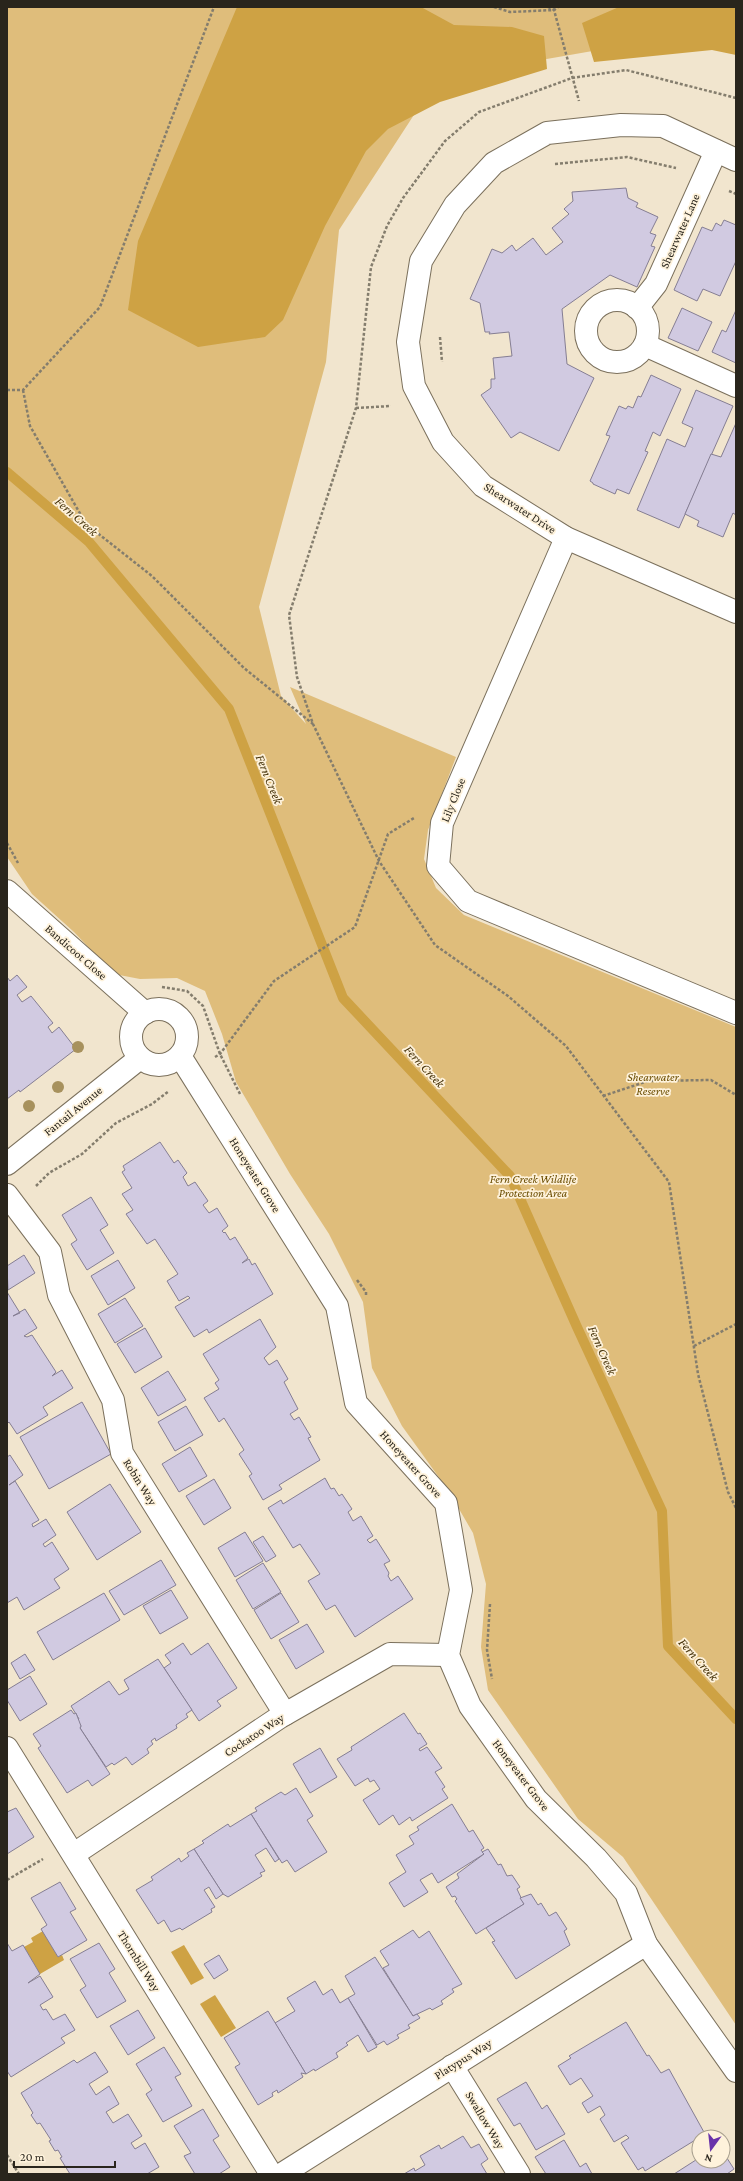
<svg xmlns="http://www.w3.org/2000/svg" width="743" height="2181" viewBox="0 0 743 2181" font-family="'Crimson Pro',serif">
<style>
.green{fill:#dfbd7b}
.water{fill:#cea244}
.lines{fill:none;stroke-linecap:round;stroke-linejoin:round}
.stream{stroke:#cea244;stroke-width:10}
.building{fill:#d1cae1;stroke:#857e93}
.minor-casing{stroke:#7b705c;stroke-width:24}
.path{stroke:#847d6d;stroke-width:2.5;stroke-dasharray:3 2;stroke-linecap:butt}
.minor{stroke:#fff;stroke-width:22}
.tree{fill:#a7915d}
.labels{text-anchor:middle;stroke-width:3.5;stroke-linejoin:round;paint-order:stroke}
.street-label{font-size:12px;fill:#29251c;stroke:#fef2db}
.park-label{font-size:12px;font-style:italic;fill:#6b4d00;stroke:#fef2db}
.water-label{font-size:13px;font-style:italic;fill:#49360e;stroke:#fef2db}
</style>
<rect width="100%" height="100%" fill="#f1e5ce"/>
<g class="green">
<polygon points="7,7 310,7 436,81 339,230 326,362 259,607 281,696 306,724 290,687 456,757 428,830 424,859 436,888 464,915 736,1027 736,2025 623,1857 578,1819 488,1690 481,1647 486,1584 473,1533 448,1490 402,1426 372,1368 363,1302 329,1234 290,1174 236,1082 222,1034 205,991 177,978 140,979 114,974 74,932 32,894 7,857"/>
<polygon points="373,7 736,7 736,26 489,69"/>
</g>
<g class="water">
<polygon points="237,7 421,7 454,25 512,27 544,36 547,69 440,102 388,129 366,151 325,226 283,320 265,337 198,347 128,310 138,241"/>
<polygon points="619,7 736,7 736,55 712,50 594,62 582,23"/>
<polygon points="43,1931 58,1957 62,1955 64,1960 40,1974 24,1947 33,1942 31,1938"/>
<polygon points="184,1945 204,1978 191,1985 171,1952"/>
<polygon points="215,1995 236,2028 221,2037 200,2004"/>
</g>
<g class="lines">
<polyline class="stream" points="7,472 89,542 229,709 343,998 510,1176 577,1327 662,1511 668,1646 736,1719"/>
</g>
<g class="building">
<polygon points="626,188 628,198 638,203 636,207 658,217 650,233 656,235 651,246 655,247 637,287 610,275 562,309 567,364 594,378 559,451 520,432 511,438 481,395 491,388 491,379 495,379 493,358 512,356 509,332 489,334 490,332 485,332 480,303 470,299 492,249 502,253 512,245 516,251 533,238 546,255 563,242 552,228 569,214 564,209 573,201 572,192"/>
<polygon points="724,220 736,225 736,261 720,296 703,289 697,301 674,290 702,227 712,231 716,223 721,226"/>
<polygon points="682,308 712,322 698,351 668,338"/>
<polygon points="736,310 736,363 712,352 722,330 726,332"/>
<polygon points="651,375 681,389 660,436 653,432 645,451 648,452 629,494 617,489 615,494 593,484 593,483 590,481 610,436 606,435 619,406 626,409 628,406 633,408 638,396 641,397"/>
<polygon points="696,390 733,406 679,528 637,510 667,439 685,447 693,428 682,423"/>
<polygon points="736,423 736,515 733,513 723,537 697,526 699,521 685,514 711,454 721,457"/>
<polygon points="17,975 27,987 17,995 22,1002 31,996 53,1023 48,1027 52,1033 59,1027 76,1049 20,1092 19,1090 7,1099 7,977 10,981"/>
<polygon points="160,1142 174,1163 178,1160 187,1173 183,1177 188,1186 195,1182 208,1201 203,1205 209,1213 217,1208 228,1226 222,1231 224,1233 225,1232 230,1240 235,1237 248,1258 242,1263 249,1259 252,1265 255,1263 273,1294 209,1333 207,1329 194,1337 175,1307 190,1298 188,1296 179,1301 167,1281 178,1274 155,1239 147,1244 126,1214 133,1210 122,1194 132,1188 122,1172 125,1170 123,1166"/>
<polygon points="91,1197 108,1225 100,1230 114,1253 87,1270 71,1244 77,1240 62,1215"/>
<polygon points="24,1255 35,1273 8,1290 7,1266"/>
<polygon points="118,1260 135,1288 108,1305 91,1276"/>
<polygon points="7,1292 20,1313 13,1316 25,1309 37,1328 24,1336 27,1337 32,1335 56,1372 52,1376 62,1370 73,1388 43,1407 48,1415 17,1434 9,1422 7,1424"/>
<polygon points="125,1298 143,1326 115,1343 98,1314"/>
<polygon points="260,1319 276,1347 264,1358 269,1365 277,1360 288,1379 284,1382 298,1409 290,1414 294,1420 299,1417 311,1437 308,1438 320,1460 279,1485 282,1489 263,1500 249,1476 252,1474 239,1454 244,1450 224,1418 219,1422 204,1398 219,1389 215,1383 219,1380 203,1354"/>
<polygon points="145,1328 162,1357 135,1373 117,1344"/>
<polygon points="168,1371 186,1400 158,1416 141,1388"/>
<polygon points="82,1402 111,1454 49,1489 20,1437"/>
<polygon points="186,1406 203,1435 175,1451 158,1422"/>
<polygon points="190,1447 207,1476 179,1492 162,1464"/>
<polygon points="10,1455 23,1475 9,1485 15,1481 39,1520 32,1524 33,1527 46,1519 56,1535 43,1544 45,1547 52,1542 69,1569 54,1579 60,1588 24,1610 17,1597 7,1603 7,1457"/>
<polygon points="325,1478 331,1489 334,1488 339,1496 342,1494 352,1509 348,1512 353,1521 361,1516 373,1536 367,1540 370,1543 376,1539 390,1561 384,1564 389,1573 388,1576 391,1581 398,1576 413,1599 355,1637 335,1605 326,1610 308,1581 320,1574 300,1544 293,1548 268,1508 281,1500 283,1504"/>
<polygon points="214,1479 231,1508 204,1525 186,1496"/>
<polygon points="110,1484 141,1532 97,1560 67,1512"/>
<polygon points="245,1532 263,1561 235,1577 218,1548"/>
<polygon points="263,1536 276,1556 266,1562 253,1542"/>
<polygon points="161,1560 176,1585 124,1615 109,1591"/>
<polygon points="263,1563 281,1592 253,1609 236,1580"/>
<polygon points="171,1590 188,1618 160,1634 143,1606"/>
<polygon points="104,1593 120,1620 53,1660 37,1632"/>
<polygon points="281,1593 299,1622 271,1639 254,1610"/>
<polygon points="307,1624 324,1652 296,1669 279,1640"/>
<polygon points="183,1643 191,1655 208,1643 237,1688 217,1701 221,1706 199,1721 164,1668 171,1663 165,1655"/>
<polygon points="25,1654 35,1670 20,1679 11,1663"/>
<polygon points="158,1659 192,1710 186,1714 188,1717 176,1725 177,1728 156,1741 155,1738 151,1741 153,1744 147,1749 149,1753 132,1765 126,1757 114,1765 112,1763 106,1767 80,1728 81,1726 77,1720 79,1719 71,1706 109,1681 119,1695 129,1689 124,1680"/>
<polygon points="30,1676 47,1704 20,1721 7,1700 7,1690"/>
<polygon points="71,1710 74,1714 76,1713 81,1726 80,1728 110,1774 92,1786 88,1780 67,1793 38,1748 41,1746 33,1734"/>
<polygon points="404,1713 418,1734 420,1733 427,1744 419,1749 420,1751 427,1747 442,1768 435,1772 445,1787 442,1789 448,1798 412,1821 410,1817 399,1825 393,1815 379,1825 363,1800 380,1789 374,1780 370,1782 368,1778 355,1786 337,1759 352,1750 351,1747"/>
<polygon points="320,1748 337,1777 310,1793 293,1764"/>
<polygon points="296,1788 313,1816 307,1820 327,1852 295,1872 287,1860 282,1863 251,1814 257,1811 255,1808 281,1792 285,1795"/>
<polygon points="452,1804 469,1832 473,1830 484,1848 481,1850 484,1854 438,1883 432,1873 420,1880 428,1892 404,1907 389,1883 406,1872 396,1855 414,1844 409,1836 419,1830 417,1827"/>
<polygon points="16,1808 34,1837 7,1854 7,1812"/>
<polygon points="251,1814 279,1859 275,1862 266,1848 255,1855 265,1871 260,1873 262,1876 228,1897 223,1894 194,1849 204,1843 202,1841 228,1824 230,1827"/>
<polygon points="194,1849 223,1894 216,1899 209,1887 204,1890 215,1907 211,1909 212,1912 182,1930 180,1928 171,1932 164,1920 158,1924 136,1890 153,1880 151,1877 175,1861 179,1858 181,1862 189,1856 187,1853"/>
<polygon points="488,1849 498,1865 501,1864 507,1876 512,1875 520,1887 517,1889 524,1904 476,1934 455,1901 457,1899 455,1896 452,1897 446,1887 459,1878 457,1874 484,1854 482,1852"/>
<polygon points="60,1882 76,1909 70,1912 87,1940 58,1957 41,1929 47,1925 31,1898"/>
<polygon points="531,1894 538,1905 541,1903 549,1916 556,1912 567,1929 564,1931 570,1945 516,1979 492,1942 495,1941 486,1928 524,1904 520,1898"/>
<polygon points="413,1930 419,1938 429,1931 462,1984 452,1989 454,1992 441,2001 443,2004 432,2010 430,2008 413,2016 383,1968 389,1965 380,1951"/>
<polygon points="7,1943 12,1951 23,1945 40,1974 28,1983 40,1976 53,1997 40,2005 43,2010 46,2009 53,2020 65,2014 75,2030 61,2038 65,2043 11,2077 7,2071"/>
<polygon points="99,1943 115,1969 109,1973 126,2001 97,2018 80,1990 86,1986 70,1959"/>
<polygon points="219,1955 228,1970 214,1979 204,1964"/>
<polygon points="375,1957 413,2016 417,2014 420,2018 408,2025 410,2028 397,2035 399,2038 387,2045 384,2041 377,2045 348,1998 355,1994 345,1976"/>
<polygon points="315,1981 323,1995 332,1989 340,2003 348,1998 377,2047 368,2052 358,2035 346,2043 348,2045 336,2053 338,2057 315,2071 314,2069 306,2074 275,2023 295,2011 287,1998"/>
<polygon points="138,2010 155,2038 128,2055 110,2026"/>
<polygon points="268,2011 306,2074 301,2073 303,2077 278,2093 277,2090 272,2093 273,2096 258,2105 235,2067 240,2064 224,2038"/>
<polygon points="626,2022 647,2056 649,2055 661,2073 669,2069 705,2134 645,2171 643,2167 638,2170 621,2143 629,2138 626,2135 614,2142 600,2119 605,2115 600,2106 588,2113 582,2103 593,2096 581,2078 570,2085 558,2066 571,2058 569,2056"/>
<polygon points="164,2047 181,2074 175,2077 192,2106 163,2122 146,2094 152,2090 136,2064"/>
<polygon points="95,2052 108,2072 89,2084 96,2095 109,2086 119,2104 106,2112 113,2123 128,2114 142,2136 131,2143 135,2149 145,2143 159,2167 147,2174 70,2174 60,2158 62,2157 58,2150 55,2151 49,2141 51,2140 40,2123 37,2124 31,2115 33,2113 21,2093 74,2060 77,2063"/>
<polygon points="526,2082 542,2109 547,2105 565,2134 536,2150 520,2123 514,2126 497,2099"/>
<polygon points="203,2109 219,2136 213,2140 230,2167 219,2174 195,2174 184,2156 191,2153 174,2126"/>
<polygon points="463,2136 471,2148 479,2144 488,2159 481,2164 487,2174 404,2174 414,2168 415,2171 425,2165 420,2156 439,2145 441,2149"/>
<polygon points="564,2140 580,2167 586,2163 592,2174 546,2174 535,2157"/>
<polygon points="723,2152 734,2169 727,2174 674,2174 699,2158 699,2161 723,2161"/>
</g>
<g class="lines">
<g class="minor-casing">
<g id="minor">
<polyline points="736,160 663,126 621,125 547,133 494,163 455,205 421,261 408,342 414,386 443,442 483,486 566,538 736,612"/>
<circle cx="617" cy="331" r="31"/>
<polyline points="637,308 656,284 716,151"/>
<polyline points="645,345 736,386"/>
<polyline points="566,538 442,823 438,866 468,901 736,1013"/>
<polyline points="7,891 145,1013"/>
<circle cx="159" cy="1037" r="28"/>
<polyline points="180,1056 337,1306 356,1403 446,1503 461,1590 448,1655 470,1706 536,1799 596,1858 626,1893 646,1944 736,2071"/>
<polyline points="7,1164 140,1058"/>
<polyline points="7,1195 50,1252 59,1295 113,1400 122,1453 285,1714"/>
<polyline points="7,1748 271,2174"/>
<polyline points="74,1854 280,1717 390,1654 448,1655"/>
<polyline points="452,2066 519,2174"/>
<polyline points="282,2174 646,1944"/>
</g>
</g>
<g class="path">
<polyline points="494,7 510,12 554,10 558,7"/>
<polyline points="548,7 554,10 579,101"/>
<polyline points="736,98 626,70 572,78 479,112 445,141 403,198 387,226 371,267 356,408 289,615 297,677 313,724 379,861 435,945 508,996 566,1046 669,1182 698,1374 728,1492 736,1508"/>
<polyline points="555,164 627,157 676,168"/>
<polyline points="729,191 736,194"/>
<polyline points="440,337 442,362"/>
<polyline points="7,390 23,390 100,307 214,7"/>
<polyline points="23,390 30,426 86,524 152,576 244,668 313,724"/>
<polyline points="356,408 391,406"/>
<polyline points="7,843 18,863"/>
<polyline points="162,987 187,991 203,1006 220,1054 240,1094"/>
<polyline points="215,1057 220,1054 274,981 355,927 388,834 414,818"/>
<polyline points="603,1096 648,1081 711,1080 736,1095"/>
<polyline points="36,1186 49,1173 82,1154 116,1123 152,1104 169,1091"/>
<polyline points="357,1280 366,1292 366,1297"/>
<polyline points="694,1346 736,1324"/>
<polyline points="490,1604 487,1650 492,1679"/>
<polyline points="7,1880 43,1859"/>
<polyline points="7,2155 19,2174"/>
</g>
<use href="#minor" class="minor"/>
</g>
<g class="tree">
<circle cx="78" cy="1047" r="6"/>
<circle cx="58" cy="1087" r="6"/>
<circle cx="29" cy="1106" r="6"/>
</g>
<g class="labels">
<g class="street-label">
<text transform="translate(680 231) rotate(-66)" y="4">Shearwater Lane</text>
<text transform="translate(520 508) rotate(33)" y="4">Shearwater Drive</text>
<text transform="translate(453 800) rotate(-68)" y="4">Lily Close</text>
<text transform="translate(76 952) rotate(41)" y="4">Bandicoot Close</text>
<text transform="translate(73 1111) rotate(-39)" y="4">Fantail Avenue</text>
<text transform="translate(255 1175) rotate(58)" y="4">Honeyeater Grove</text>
<text transform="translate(411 1464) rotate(48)" y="4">Honeyeater Grove</text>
<text transform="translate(140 1482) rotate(58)" y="4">Robin Way</text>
<text transform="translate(254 1735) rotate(-33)" y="4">Cockatoo Way</text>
<text transform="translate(521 1775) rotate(53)" y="4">Honeyeater Grove</text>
<text transform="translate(139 1961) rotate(58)" y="4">Thornbill Way</text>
<text transform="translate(463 2059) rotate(-32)" y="4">Platypus Way</text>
<text transform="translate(485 2120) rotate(59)" y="4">Swallow Way</text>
</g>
<g class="park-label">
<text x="653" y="1081">Shearwater<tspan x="653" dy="14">Reserve</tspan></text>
<text x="533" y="1183">Fern Creek Wildlife<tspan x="533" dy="14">Protection Area</tspan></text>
</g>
<g class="water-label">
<text transform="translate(77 516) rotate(41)" y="5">Fern Creek</text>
<text transform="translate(270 779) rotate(68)" y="5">Fern Creek</text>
<text transform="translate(425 1066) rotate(47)" y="5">Fern Creek</text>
<text transform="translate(603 1350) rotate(66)" y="5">Fern Creek</text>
<text transform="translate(699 1659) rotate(48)" y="5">Fern Creek</text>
</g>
</g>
<rect width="743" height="2181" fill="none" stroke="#29251c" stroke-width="16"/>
<g transform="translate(711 2149) rotate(195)"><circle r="19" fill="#fef2db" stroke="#a9a08f"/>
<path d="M0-3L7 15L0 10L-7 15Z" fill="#6a33aa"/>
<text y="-6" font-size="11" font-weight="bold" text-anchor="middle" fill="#29251c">N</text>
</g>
<path d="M14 2161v6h101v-6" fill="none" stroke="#29251c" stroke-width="2"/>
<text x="20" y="2161" font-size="12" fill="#29251c" stroke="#fef2db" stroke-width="3" paint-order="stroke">20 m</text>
</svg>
